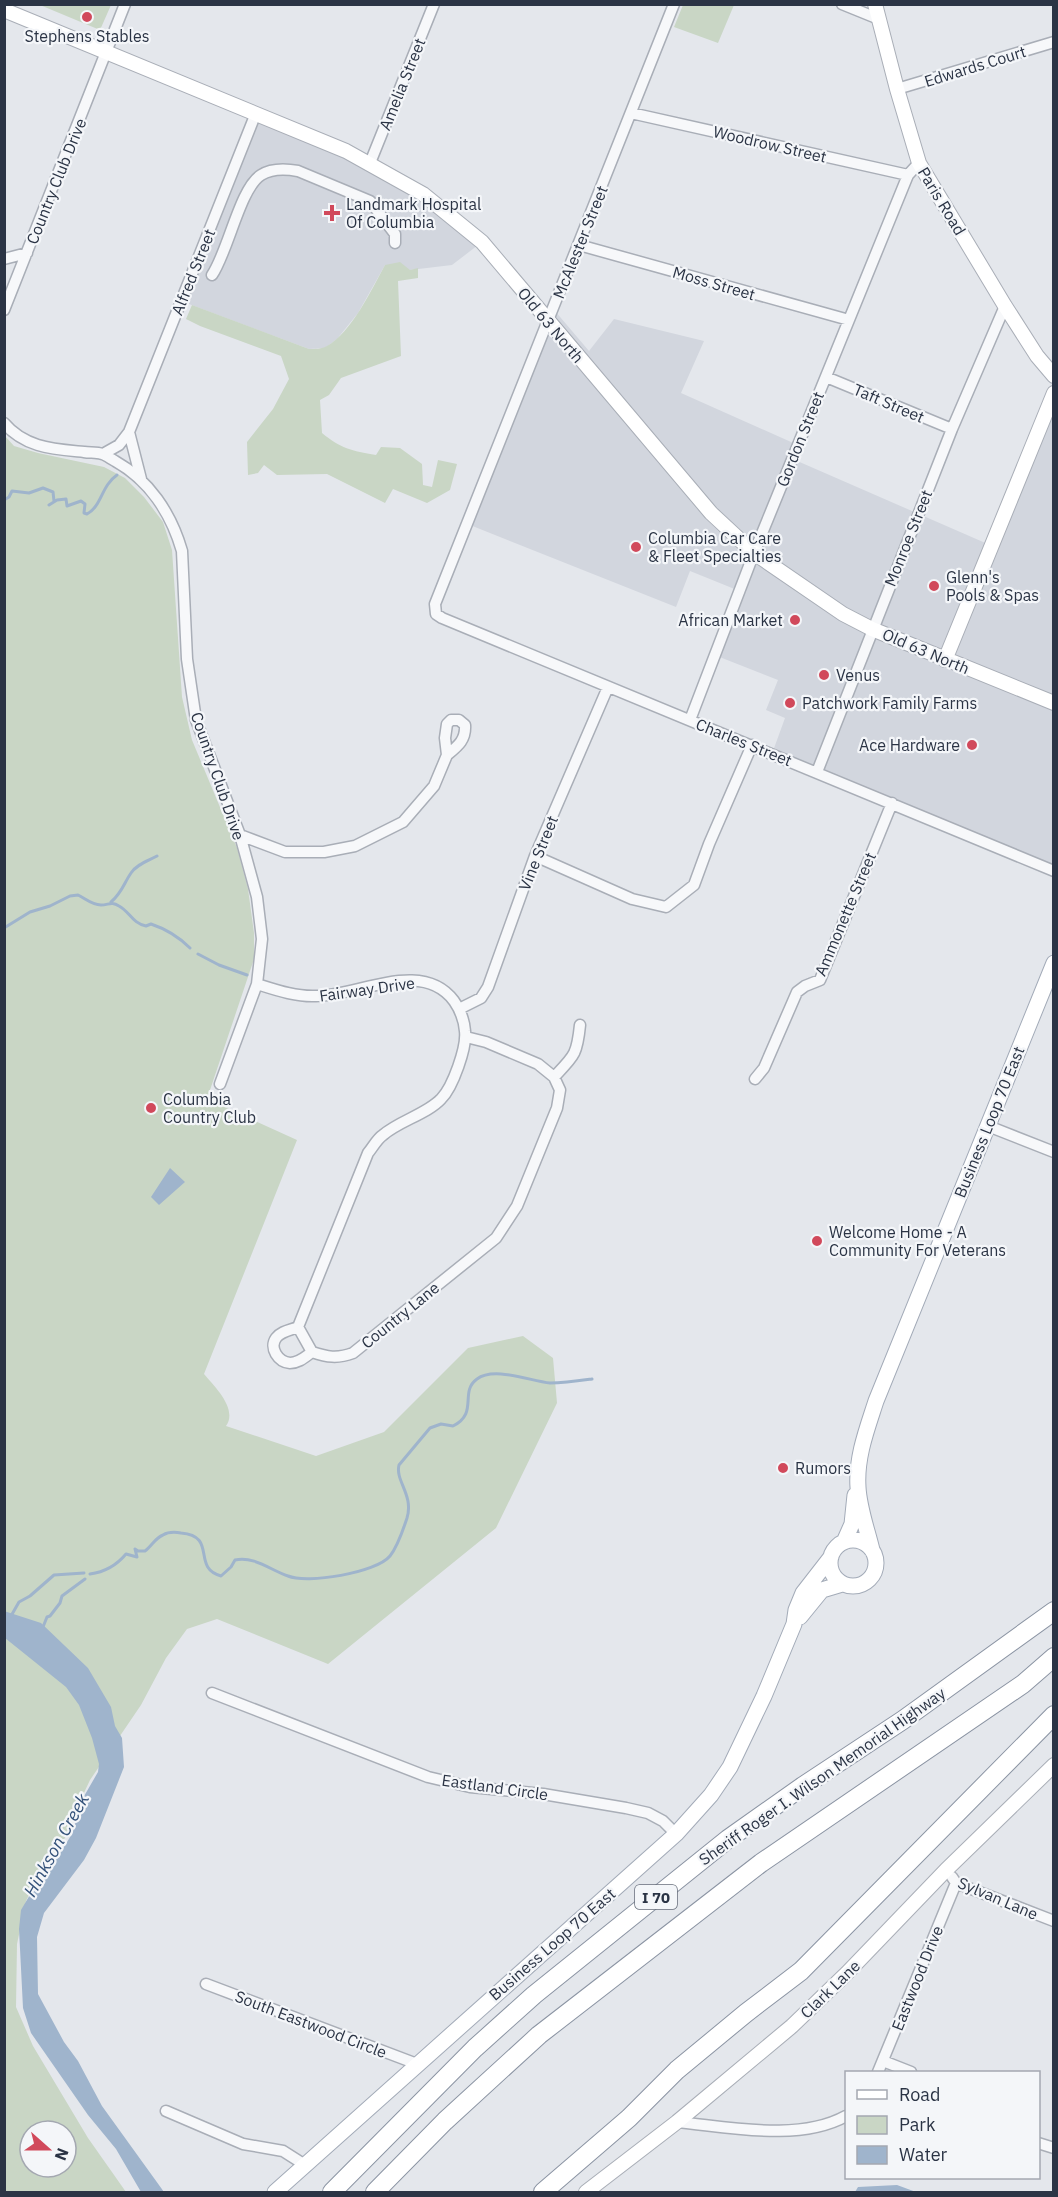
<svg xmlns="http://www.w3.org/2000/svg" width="1058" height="2197" viewBox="0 0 1058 2197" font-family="'IBM Plex Sans',sans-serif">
  <rect width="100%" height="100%" fill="#e4e7ec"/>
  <!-- built -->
  <path fill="#d2d6de" d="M 256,113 L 370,163 L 482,242 L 452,265 L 410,270 L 385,265 L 358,313 L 337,339 L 325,348 L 309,349 L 181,301 Z
    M 555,311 L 589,351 L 614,319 L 704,341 L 681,393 L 800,446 L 795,460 L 990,545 L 1050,387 L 1054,390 L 1053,868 L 773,751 L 785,718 L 766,710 L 778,680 L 717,656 L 742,592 L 690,571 L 676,607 L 470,525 Z"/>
  <!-- green -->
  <path fill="#c9d6c5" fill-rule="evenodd" d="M 40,5 L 111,5 L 100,30 Z
    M 683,5 L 734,5 L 718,43 L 674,27 Z
    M 400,262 L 410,270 L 418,268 L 418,278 L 398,281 L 401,356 L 341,378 L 329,395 L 320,400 L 322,433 C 340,448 352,451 376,455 L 381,447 L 400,448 L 422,464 L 423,485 L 432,487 L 438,460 L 457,464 L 450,490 L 427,503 L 393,489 L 385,503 L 327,474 L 277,475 L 264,465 L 258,473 L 248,475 L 247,442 L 273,409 L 289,379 L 281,356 L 200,326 L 186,319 L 192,305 L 309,349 C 315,349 322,349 327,346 C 351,333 372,289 385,265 Z
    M 5,436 L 14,446 L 38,453 L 104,467 L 125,478 L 144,497 L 163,522 L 172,550 L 182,697 L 192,740 L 237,848 L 248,889 L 254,933 L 254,959 L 207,1099 L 297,1140 L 204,1374 C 215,1387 238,1409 226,1426 L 316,1456 L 384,1432 L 468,1348 L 523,1336 L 553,1358 L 557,1403 L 496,1528 L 328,1664 L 217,1619 L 187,1629 L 166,1658 L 141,1705 L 90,1780 L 83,1795 L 71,1829 L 37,1879 L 26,1901 L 17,1944 L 16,2007 L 33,2046 L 88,2138 L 126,2192 L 5,2192 ZM 30,2131 L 66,2131 L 66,2167 L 30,2167 Z"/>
  <!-- water -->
  <path fill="#9fb4cc" d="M 170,1168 L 185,1182 L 159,1205 L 151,1197 Z
    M 4,1611 L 41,1623 L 88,1668 L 111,1707 L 115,1726 L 122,1738 L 124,1767 L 96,1838 L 84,1860 L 44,1913 L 37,1937 L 38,1994 L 64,2042 L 78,2061 L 102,2106 L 164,2192 L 141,2192 L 116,2149 L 88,2115 L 31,2033 L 23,2008 L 19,1929 L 21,1910 L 47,1866 L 62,1850 L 72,1834 L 83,1798 L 98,1772 L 99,1764 L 92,1738 L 79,1705 L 66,1687 L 5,1638 Z
    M 897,2185 L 916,2192 L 855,2192 L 858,2187 Z"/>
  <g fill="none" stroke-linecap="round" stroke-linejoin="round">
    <!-- stream -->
    <path stroke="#9fb4cc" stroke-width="3" d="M 4,500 L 9,497 L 12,491 L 29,493 L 43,488 L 53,492 L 54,501
      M 49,505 L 57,500 L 66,499 L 67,506 L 81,501 L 85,504 L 84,513 L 87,514 C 102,506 101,486 117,475
      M 111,902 C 122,893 124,883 131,873 C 137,864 148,861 157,856
      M 4,928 L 30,912 L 50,906 L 70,896 L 78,895 C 86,899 92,905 101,905 C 109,905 111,901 119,906 C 130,912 132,923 146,926 L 151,924 C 166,929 178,936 190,948
      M 198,954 L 219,965 L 247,975
      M 90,1574 C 105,1572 116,1566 126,1554 L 137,1557 L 135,1549 L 138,1551 L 145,1551 C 152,1546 155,1538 163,1535 C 168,1532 175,1532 181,1533 C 218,1536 191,1568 221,1576 L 231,1567 L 235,1560 C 255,1556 270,1570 288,1576 C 307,1584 376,1573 390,1556 C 398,1546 403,1530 407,1518 C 414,1495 395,1481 399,1465 L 430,1428 L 441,1424 L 453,1426 C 479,1413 459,1392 477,1379 C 494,1366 530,1381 550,1383 C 565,1383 578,1381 592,1379
      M 11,1616 L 19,1602 L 30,1596 L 54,1575 L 84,1573
      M 43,1627 L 47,1617 L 50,1616 L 60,1603 L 62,1596 L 85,1579"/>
    <defs>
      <path id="street" d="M 674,4 L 435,604 L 436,614 L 442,618 L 1054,871
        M 842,4 L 879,19
        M 897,89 L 1054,42
        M 631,113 L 908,175
        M 370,163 L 434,4
        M 579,245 L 849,320
        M 4,259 L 27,253
        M 212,275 C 228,252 240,188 261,175 C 272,168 287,169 298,171 L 370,201 L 395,234 L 395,243
        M 4,310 L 125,4
        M 826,377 L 952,429
        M 4,423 C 25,448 54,449 84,452 C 90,453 97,452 102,454 C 106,455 111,459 115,461 C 149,480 171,513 182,551 L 187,659 L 196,720 L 240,835 L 257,897 L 262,939 L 257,984 L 220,1084
        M 129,432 L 141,479
        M 103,454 L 119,445 L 129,432 L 256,113
        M 690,720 L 754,553 L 908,175 L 919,163
        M 817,772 L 952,429 L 1005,306
        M 240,835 L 285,852 L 324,852 L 355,846 L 403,822 L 434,786 L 447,755 L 445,738 L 447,724 L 451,720 L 459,720 L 465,725 C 466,740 458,746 447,755
        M 535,856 L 632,899 L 666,907 L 694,885 L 709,844 L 752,745
        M 257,984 C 276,990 296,997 316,996 C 359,996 422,958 454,1001 C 461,1011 464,1019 465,1031 C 467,1047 453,1087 441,1099 C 427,1114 399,1121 383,1135 C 377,1139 373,1147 368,1153 L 298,1327 L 312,1352 C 327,1357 337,1359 353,1353 L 496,1238 L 517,1206 L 557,1108 L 560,1090 L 554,1077 L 538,1064 L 486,1042 L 466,1037
        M 459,1009 L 481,998 L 488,987 L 535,856 L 608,687
        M 554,1077 C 574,1056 577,1055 580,1025
        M 755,1079 L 764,1068 L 797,992 L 805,986 L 820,980 L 892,803
        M 988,1126 L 1054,1152
        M 298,1327 C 291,1330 281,1331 276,1338 C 269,1348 278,1362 290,1363 C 299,1363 305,1357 312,1352
        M 212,1693 L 428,1777 L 470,1787 L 543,1794 L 626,1808 L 648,1813 L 663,1821 L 676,1834
        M 952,1877 L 956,1883 L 1054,1921
        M 206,1984 L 417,2064
        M 883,2061 L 911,2072
        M 878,2072 L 956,1883
        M 166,2111 L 243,2144 L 283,2151 L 305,2165
        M 677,2122 C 730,2127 799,2142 846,2116
        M 1038,2143 L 1054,2148"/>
      <path id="secondary" d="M 875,4 L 897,89 L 919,163 L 1005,306 L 1037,356 L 1054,376
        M 4,10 L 346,151 L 423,194 L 482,242 L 711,513 L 754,553 L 843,614 L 872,629 L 1054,703
        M 945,660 L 1054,393
        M 586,2192 L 677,2122 L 792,2026 L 847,1973 L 946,1870 L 1054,1765"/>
      <path id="primary" d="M830 1563a23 23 0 1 1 46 0a23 23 0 1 1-46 0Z
        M 844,1542 L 852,1524 L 855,1495
        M 872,1550 C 867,1529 859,1508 858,1487 C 856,1457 867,1429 876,1401 L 1054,963
        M 800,1617 L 822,1590 L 842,1584
        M 275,2192 L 676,1834 L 711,1795 L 730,1767 L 764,1696 L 794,1624 L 796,1610 L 803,1593 L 831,1557"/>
      <path id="highway" d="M 332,2192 L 475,2048 L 534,1995 L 728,1839 L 803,1786 L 903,1720 L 1054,1611
        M 375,2192 L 445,2121 L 539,2035 L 761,1863 L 1023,1684 L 1054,1657
        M 543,2192 L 629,2118 L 677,2070 L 746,2013 L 801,1971 L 1054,1715"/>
    </defs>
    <!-- street casing -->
    <use href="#street" stroke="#a9aeb7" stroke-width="13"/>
    <!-- secondary casing -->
    <use href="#secondary" stroke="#a9aeb7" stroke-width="16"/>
    <!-- primary casing -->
    <use href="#primary" stroke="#a3abb8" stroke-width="17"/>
    <!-- highway casing -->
    <use href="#highway" stroke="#8b94a3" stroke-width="20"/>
    <!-- street -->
    <use href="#street" stroke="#f7f8fa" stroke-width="10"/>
    <!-- secondary -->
    <use href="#secondary" stroke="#fff" stroke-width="14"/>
    <!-- primary -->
    <use href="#primary" stroke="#fff" stroke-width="15"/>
    <!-- highway -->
    <use href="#highway" stroke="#fff" stroke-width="18"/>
  </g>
  <!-- markers -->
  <g fill="#d1495b" stroke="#f4f6f9" stroke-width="2">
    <circle cx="87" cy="17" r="6"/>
    <path d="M329 204h6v6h6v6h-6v6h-6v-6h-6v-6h6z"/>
    <circle cx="636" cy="547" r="6"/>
    <circle cx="934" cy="586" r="6"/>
    <circle cx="795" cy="620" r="6"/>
    <circle cx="824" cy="675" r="6"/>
    <circle cx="790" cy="703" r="6"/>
    <circle cx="972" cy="745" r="6"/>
    <circle cx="151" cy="1108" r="6"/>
    <circle cx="817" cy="1241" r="6"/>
    <circle cx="783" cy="1468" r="6"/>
  </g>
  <g text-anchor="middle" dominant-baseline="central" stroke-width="4.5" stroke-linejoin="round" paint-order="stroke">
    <!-- shield labels -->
    <rect fill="#f4f6f9" stroke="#676e7b" stroke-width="1.5" x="635" y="1885" width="42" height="24" rx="4.5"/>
    <g font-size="15" font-weight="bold" fill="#2b3445">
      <text x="656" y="1897">I 70</text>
    </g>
    <!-- poi labels -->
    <g font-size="16" fill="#2b3445" stroke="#f4f6f9" text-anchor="start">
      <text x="87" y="36" text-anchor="middle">Stephens Stables</text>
      <text x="346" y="204">Landmark Hospital<tspan x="346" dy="18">Of Columbia</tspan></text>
      <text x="648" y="538">Columbia Car Care<tspan x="648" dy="18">&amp; Fleet Specialties</tspan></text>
      <text x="946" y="577">Glenn's<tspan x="946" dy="18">Pools &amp; Spas</tspan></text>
      <text x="783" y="620" text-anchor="end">African Market</text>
      <text x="836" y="675">Venus</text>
      <text x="802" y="703">Patchwork Family Farms</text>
      <text x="960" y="745" text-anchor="end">Ace Hardware</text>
      <text x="163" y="1099">Columbia<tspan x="163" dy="18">Country Club</tspan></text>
      <text x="829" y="1232">Welcome Home - A<tspan x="829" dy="18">Community For Veterans</tspan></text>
      <text x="795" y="1468">Rumors</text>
    </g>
    <!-- street labels -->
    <g font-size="16" fill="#2b3445" stroke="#f4f6f9">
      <text transform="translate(975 66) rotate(-17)">Edwards Court</text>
      <text transform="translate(402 84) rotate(-68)">Amelia Street</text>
      <text transform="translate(770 144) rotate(13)">Woodrow Street</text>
      <text transform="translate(56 181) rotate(-68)">Country Club Drive</text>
      <text transform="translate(942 201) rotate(59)">Paris Road</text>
      <text transform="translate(580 242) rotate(-68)">McAlester Street</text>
      <text transform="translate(193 272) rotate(-68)">Alfred Street</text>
      <text transform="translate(714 283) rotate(16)">Moss Street</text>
      <text transform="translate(551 325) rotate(50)">Old 63 North</text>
      <text transform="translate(889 403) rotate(23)">Taft Street</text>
      <text transform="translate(800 439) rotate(-68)">Gordon Street</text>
      <text transform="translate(908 538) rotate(-68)">Monroe Street</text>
      <text transform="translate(926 651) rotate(23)">Old 63 North</text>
      <text transform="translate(744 742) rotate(22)">Charles Street</text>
      <text transform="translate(218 776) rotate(71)">Country Club Drive</text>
      <text transform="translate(538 853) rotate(-68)">Vine Street</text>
      <text transform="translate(845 914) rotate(-67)">Ammonette Street</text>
      <text transform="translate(367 989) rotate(-8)">Fairway Drive</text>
      <text transform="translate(989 1122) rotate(-68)">Business Loop 70 East</text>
      <text transform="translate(400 1315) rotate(-39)">Country Lane</text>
      <text transform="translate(822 1776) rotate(-35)">Sheriff Roger I. Wilson Memorial Highway</text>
      <text transform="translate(495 1787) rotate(8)">Eastland Circle</text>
      <text transform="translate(998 1898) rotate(23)">Sylvan Lane</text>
      <text transform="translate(552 1944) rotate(-41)">Business Loop 70 East</text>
      <text transform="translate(917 1978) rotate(-68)">Eastwood Drive</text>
      <text transform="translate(830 1989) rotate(-44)">Clark Lane</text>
      <text transform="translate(311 2024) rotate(21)">South Eastwood Circle</text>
    </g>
    <!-- water labels -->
    <g font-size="18" font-style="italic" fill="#34527a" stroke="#f4f6f9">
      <text transform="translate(56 1845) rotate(-61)">Hinkson Creek</text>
    </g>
  </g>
  <!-- border -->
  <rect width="1058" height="2197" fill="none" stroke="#2b3445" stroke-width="12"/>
  <!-- legend -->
  <rect x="845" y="2071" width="195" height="108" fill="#f4f6f9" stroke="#a4a8b1" stroke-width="1.5"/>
  <rect x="857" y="2090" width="30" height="9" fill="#ffffff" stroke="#a4a8b1" stroke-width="1.5"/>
  <text x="899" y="2101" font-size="18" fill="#2b3445">Road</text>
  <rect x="857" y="2116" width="30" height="18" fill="#c9d6c5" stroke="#a4a8b1" stroke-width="1.5"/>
  <text x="899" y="2131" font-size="18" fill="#2b3445">Park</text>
  <rect x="857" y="2146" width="30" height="18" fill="#9fb4cc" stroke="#a4a8b1" stroke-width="1.5"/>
  <text x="899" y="2161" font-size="18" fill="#2b3445">Water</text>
  <!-- north arrow -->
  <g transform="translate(48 2149) rotate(111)"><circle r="28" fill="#f4f6f9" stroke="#a4a8b1" stroke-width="1.5"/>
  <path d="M0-4.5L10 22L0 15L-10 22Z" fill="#d1495b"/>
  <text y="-9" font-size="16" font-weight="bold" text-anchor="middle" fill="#2b3445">N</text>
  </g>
</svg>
